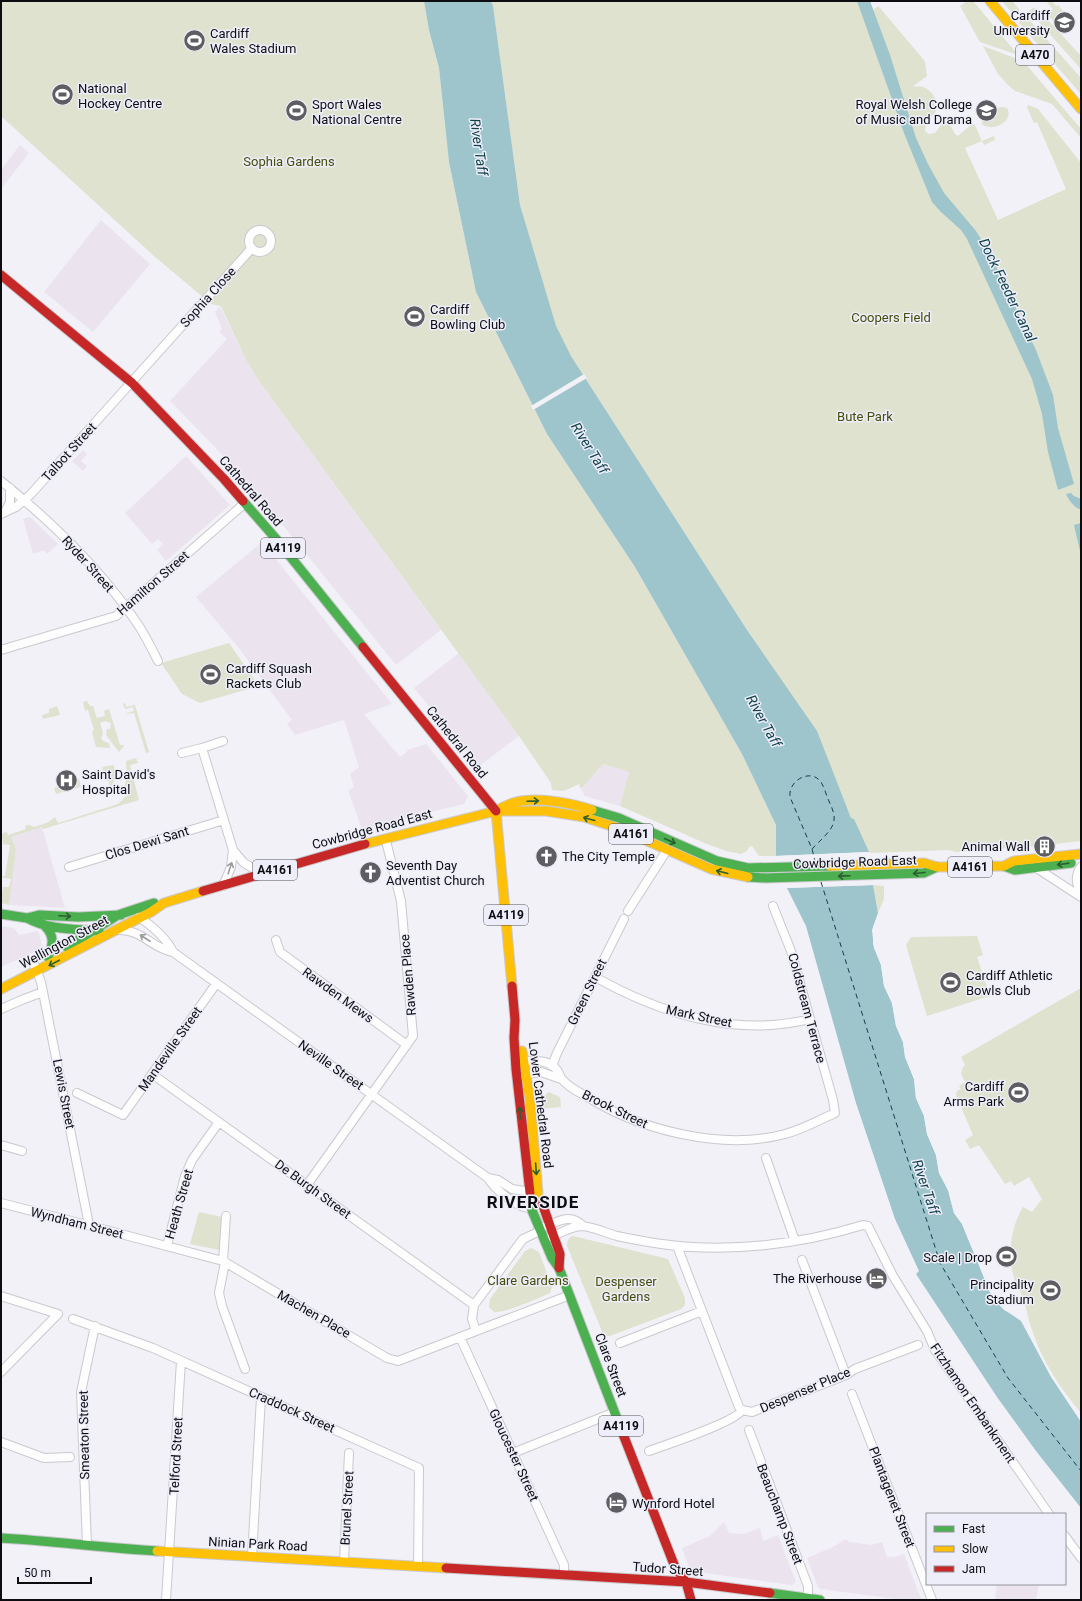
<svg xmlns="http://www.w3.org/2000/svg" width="1082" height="1601" viewBox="0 0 1082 1601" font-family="Roboto,sans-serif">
  <rect width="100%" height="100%" fill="#f1f1f7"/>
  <!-- commercial -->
  <path fill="#ebe4ef" d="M 20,145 L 29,153 L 1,189 L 1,170 Z
    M 101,220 L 150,264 L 93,332 L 44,292 Z
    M 220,306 L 245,358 L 259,381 L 441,630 L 396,665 L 260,497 L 213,445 L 170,401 L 227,339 L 219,332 L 222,329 L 215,312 Z
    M 83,450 L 87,454 L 81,461 L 87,466 L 83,471 L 72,461 Z
    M 186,456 L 230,505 L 166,561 L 157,550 L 163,544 L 158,539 L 152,544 L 125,513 Z
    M 30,517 L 58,544 L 47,554 L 44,550 L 33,554 L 23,519 Z
    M 262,542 L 392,704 L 364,714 L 400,757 L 408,751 L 407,750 L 426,744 L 468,796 L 464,804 L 381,824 L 362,830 L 348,790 L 354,787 L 350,774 L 359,767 L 344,720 L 295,735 L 287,724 L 292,720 L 238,647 L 196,597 Z
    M 459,653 L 519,736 L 478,767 L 414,688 Z
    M 603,764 L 629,772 L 620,806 L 585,796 L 581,789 Z
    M 42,827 L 65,908 L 9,905 L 16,849 L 11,837 Z
    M 1,926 L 14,928 L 19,935 L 38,931 L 43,948 L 1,967 Z
    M 724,1522 L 729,1533 L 744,1534 L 760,1528 L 763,1541 L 778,1535 L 796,1582 L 792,1585 L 690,1571 L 682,1548 L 710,1536 Z
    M 846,1539 L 849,1542 L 871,1545 L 882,1542 L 887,1557 L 895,1557 L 904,1554 L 921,1599 L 920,1600 L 903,1600 L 821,1589 L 818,1587 L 807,1558 L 833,1547 Z
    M 997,1584 L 1039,1584 L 1036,1600 L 995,1600 Z"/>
  <!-- green -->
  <path fill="#dee2cf" d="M 1,1 L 424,1 L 429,30 L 439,68 L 449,162 L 476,292 L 547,434 L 635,567 L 742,754 L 776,825 L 776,856 L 759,856 L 752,846 L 749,847 L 747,851 L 741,854 L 726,851 L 707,844 L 620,806 L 629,772 L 603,764 L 581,789 L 579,784 L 564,791 L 552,790 L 551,783 L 519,736 L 259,381 L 245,358 L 221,306 L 211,304 L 154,256 L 1,116 Z
    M 491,1 L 870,1 L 873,10 L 878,6 L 880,8 L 923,59 L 925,62 L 927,76 L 913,86 C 917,87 920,86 923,87 C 933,91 942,104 934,114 C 932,116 928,119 926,120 L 925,131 L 929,134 L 935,133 L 944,121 L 948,121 L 955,134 L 958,136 L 972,124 L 975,125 L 982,141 L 994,136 L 995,140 L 984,145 L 982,141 L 965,148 L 998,220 L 1066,189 L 1037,122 L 1034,123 L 1027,107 L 1028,105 L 1038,109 L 1081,163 L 1081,841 L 1038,846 L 956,852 L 949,850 L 869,853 L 851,818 L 827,759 L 747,630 L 571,356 L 554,325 L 520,205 L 493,6 Z
    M 967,1 L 973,1 L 1018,55 L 980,42 L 960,6 Z
    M 1002,1 L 1012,1 L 1020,10 L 1012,13 Z
    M 1046,1 L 1052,1 L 1056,6 L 1058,5 L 1072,21 L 1062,30 L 1047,14 L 1053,9 Z
    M 1033,8 L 1038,9 L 1081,56 L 1081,69 L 1029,11 Z
    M 1024,14 L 1081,78 L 1081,94 L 1019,23 L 1019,19 Z
    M 983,46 L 1023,61 L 1081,129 L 1081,138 L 1052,104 L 1015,91 L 1009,86 L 998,74 Z
    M 1002,107 L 1007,108 C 1015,121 992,133 982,124 C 981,114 993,109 1002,107 Z
    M 229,643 L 259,686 L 200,703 L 182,694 L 161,663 Z
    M 87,701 L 90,706 L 93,706 L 97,718 L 105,716 L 104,711 L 109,709 L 120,745 L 124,745 L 124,746 L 119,752 L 106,735 L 107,729 L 110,729 L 111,723 L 105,721 L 100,723 L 103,733 L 101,738 L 103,741 L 109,743 L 110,748 L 96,747 L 92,731 L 94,730 L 88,710 L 85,711 L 83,702 Z
    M 125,703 L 126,707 L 135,705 L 149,752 L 146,753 L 134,713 L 127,714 L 127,713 L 134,711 L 133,707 L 125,709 L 123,704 Z
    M 57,706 L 60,715 L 43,719 L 42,715 L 49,713 L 49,709 Z
    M 136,758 L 138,763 L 130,765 L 139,800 L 43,829 L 42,827 L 11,837 L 16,849 L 10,899 L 9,905 L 1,903 L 1,893 L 2,893 L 3,887 L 9,887 L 11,879 L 1,877 L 1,876 L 5,876 L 10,845 L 3,844 L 2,835 L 3,833 L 7,832 L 8,835 L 26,829 L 25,826 L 29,825 L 34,827 L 49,822 L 55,817 L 58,823 L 118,804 L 129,793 L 123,789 L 127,779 L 126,761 Z
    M 114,765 C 115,775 117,784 106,789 L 106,787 L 110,786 L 108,780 L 106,781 L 102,767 Z
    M 79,779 L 81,787 L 56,794 L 54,788 Z
    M 873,885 L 884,886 L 884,899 L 878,913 Z
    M 977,936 L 983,955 L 977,957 L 990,996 L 927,1016 L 906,945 L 911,937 Z
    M 1081,988 L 1081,1413 C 1060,1388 1042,1361 1032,1330 C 1028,1320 1027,1310 1024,1300 C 1022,1294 1017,1288 1015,1281 C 1007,1257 1010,1229 1023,1207 L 1032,1212 L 1042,1199 L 1029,1177 L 1014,1186 L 1011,1181 L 1005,1184 L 979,1145 L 970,1149 L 965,1140 L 973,1135 L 956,1095 L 957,1091 L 961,1089 L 959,1086 L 965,1082 L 961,1074 L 963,1067 L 965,1065 L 961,1057 Z
    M 549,1092 L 560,1097 L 561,1107 L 541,1109 C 541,1104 544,1094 549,1092 Z
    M 199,1212 L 222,1217 L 219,1250 L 190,1244 Z
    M 573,1236 L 668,1259 L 685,1298 L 685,1305 L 681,1309 L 610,1336 L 604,1336 L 567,1246 C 567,1241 568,1238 573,1236 Z
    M 531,1248 L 539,1252 L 552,1287 L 550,1293 C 539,1298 503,1314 494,1312 L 489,1307 L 490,1299 L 525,1251 Z"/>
  <!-- water -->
  <path fill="#9ec4cc" d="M 424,1 L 491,1 L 493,6 L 520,205 L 556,326 L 571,356 L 747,630 L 817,731 L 851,818 L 854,819 L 869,852 L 776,856 L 776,825 L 742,754 L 635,567 L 547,434 L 476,292 L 449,162 L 439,68 L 429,30 Z
    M 857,1 L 870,1 L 890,55 L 916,138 L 928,164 L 944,193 L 976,231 L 989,252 L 1036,350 L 1053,395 L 1058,428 L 1074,484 L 1058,490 L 1048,452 L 1042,414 L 1032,379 L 967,239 L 961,230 L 941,212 L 932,202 L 904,133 Z
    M 1071,493 L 1074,496 L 1081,499 L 1081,510 C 1074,507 1069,501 1066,494 Z
    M 1081,523 L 1081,550 L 1080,551 L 1074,525 Z
    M 873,885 L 878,913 L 872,930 L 874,948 L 881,965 L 884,986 L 892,1003 L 896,1026 L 903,1042 L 905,1057 L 914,1079 L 916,1098 L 924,1116 L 927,1134 L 936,1155 L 939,1173 L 948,1190 L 954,1213 L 962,1224 L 990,1292 L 1001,1307 L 1021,1321 L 1051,1377 L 1081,1422 L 1081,1508 L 1036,1451 L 997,1397 L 916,1274 L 919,1271 L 895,1219 L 856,1103 L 806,926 L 787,888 Z"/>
  <!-- pier -->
  <path fill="#f1f1f7" d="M 584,374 L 587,378 L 533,410 L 531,406 Z
    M 869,852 L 871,853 L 868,855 L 860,855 L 776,858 L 774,856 Z
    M 873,883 L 875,885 L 785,888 L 787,886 Z
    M 880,910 L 880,913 L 874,930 L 875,948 L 883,964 L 886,986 L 894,1003 L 898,1025 L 905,1041 L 907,1056 L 916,1079 L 918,1097 L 926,1115 L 929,1133 L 938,1155 L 941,1173 L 950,1189 L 956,1212 L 963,1224 L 992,1291 L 1003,1306 L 1022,1318 L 1021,1319 L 1004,1310 L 990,1292 L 962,1224 L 954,1213 L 948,1190 L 939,1173 L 936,1155 L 927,1134 L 924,1116 L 916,1098 L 914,1079 L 905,1057 L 903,1042 L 896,1026 L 892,1003 L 884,986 L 881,965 L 873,944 L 873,927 Z"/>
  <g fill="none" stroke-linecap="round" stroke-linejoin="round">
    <!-- ferry -->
    <path stroke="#10424a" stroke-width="1" stroke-dasharray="5 4" stroke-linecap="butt" d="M 812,849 C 819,841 833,831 834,820 C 835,813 831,806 828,799 C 826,794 824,787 821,782 C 811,768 788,780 790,797 L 812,849 L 815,861
      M 821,882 L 940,1263 L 1008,1378 L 1081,1471"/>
    <defs>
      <path id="street" d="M249 241a11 11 0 1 1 22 0a11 11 0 1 1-22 0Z
        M 1,481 C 52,522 103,572 139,626 C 146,637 152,649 158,661
        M 5,512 L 10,502 L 10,488
        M 1,514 L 16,507 L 30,495 L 252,248
        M 1,650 L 116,616 L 245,503
        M 202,748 L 223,741
        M 182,753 L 202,748 L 233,850 L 244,863 L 263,874
        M 69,867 L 224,820
        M 1035,867 L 1081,897
        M 1081,867 C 1074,876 1077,885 1081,895
        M 223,886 L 231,867 L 233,850
        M 628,911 L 667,850
        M 139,917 C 152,926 166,937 173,952 L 488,1178 C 495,1189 517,1209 531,1208
        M 119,930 C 141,929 153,949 173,952
        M 276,940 L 280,952 L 407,1045
        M 34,964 L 41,982 L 88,1220 L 87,1225
        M 595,977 C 659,1013 736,1038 810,1019
        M 1,1009 L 24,999 L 43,992
        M 520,1062 C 532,1060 549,1059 557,1070 C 559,1073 560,1076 561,1078 C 567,1086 578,1092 586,1096 C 639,1130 722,1151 785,1134 C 801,1130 817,1121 833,1114 L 835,1113 L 833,1100 L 791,951 L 773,906
        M 552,1066 L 557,1053 L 624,919
        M 152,1074 L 474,1305
        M 522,1075 L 541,1072 L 561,1079
        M 77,1093 L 123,1115 L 216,984
        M 1,1145 L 22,1151
        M 766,1158 L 795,1241
        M 488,1178 L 498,1180 L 512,1189 L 525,1191 L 530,1193
        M 307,1185 L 413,1036 L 401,901 L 387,845
        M 1,1203 L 87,1225 L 223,1261 L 387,1358 L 398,1361 L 476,1331 L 472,1319 L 474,1305 L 523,1239 L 540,1231
        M 546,1226 C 561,1220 571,1214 583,1226
        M 551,1237 C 561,1233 571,1226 582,1226 C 594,1227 606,1233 617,1236 C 641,1241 667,1246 692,1247 C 750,1250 808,1242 863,1225 L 868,1226 L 893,1276 L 927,1331 L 935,1350 L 1049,1514
        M 167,1246 L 185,1176 L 192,1160 L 219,1122
        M 677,1246 L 739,1407 L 742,1410
        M 802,1260 L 846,1375
        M 223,1261 L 226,1216
        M 225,1262 L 219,1293 L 222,1306 L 245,1369
        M 1,1296 L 58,1314 L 1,1372
        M 73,1319 L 153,1348 L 419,1468 L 418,1566
        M 476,1331 L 570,1295
        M 460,1337 L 564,1565 L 564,1575
        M 620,1343 L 702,1311
        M 852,1394 L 932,1600
        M 742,1410 L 752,1412 L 846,1375 L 855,1369 L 918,1345
        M 749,1430 L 808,1586 L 808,1598
        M 1,1442 L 44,1458 L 70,1457
        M 649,1451 C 665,1445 736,1422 742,1410
        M 513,1453 L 615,1412
        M 1065,1536 L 1081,1558
        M 87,1545 L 81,1392 L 95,1326
        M 252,1557 L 261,1397
        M 344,1562 L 349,1453
        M 166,1600 L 181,1361"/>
      <path id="fast" d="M 243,501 L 277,540 L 363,647
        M 592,810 L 619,818 L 717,861 L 748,868 L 830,866
        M 1004,866 L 1015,870 L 1071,863
        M 748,877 L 766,878 L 924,873 L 937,867
        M 1,914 L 27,918 L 39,915 L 78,917 L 121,915
        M 27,918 C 49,930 74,929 99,931
        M 45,926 C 55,936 53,945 48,957
        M 67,947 L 118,915 L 154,903
        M 531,1208 L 552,1258 L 559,1268 L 621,1429
        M 1,1538 C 53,1541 105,1548 157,1551
        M 770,1593 L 820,1600"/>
      <path id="slow" d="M 990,1 L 1081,109
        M 496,811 L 512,986
        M 497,811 L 546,811 L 584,817 L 618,828 L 711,869 L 748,877
        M 365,844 L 496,811 C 501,808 507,805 513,803 C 535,796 571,803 592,810
        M 830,866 L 924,863 L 937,867 L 1004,866 L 1014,861 L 1081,854
        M 1,989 L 151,912 L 164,903 L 203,891
        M 522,1051 L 530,1100 L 538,1193
        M 157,1551 L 446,1568"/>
      <path id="jam" d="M 1,275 L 132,383 L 224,479 L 243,501
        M 363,647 L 496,811
        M 203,891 L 365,844
        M 512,986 L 515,1020 L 514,1038 L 516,1069 L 530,1193
        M 542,1203 L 560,1254 L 559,1268
        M 621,1429 L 675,1567 L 686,1582 L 691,1600
        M 446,1568 L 686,1582 L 770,1593"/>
    </defs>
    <!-- street casing -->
    <use href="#street" stroke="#c9c9ce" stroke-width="10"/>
    <!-- fast casing -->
    <use href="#fast" stroke="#c9c9ce" stroke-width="11"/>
    <!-- slow casing -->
    <use href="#slow" stroke="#c9c9ce" stroke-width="11"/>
    <!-- jam casing -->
    <use href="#jam" stroke="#c9c9ce" stroke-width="11"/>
    <!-- street -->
    <use href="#street" stroke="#fdfdfe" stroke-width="8"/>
    <!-- fast -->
    <use href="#fast" stroke="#4caf50" stroke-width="9"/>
    <!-- slow -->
    <use href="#slow" stroke="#ffc107" stroke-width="9"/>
    <!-- jam -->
    <use href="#jam" stroke="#c62828" stroke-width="9"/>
  </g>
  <!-- one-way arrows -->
  <defs><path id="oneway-shaft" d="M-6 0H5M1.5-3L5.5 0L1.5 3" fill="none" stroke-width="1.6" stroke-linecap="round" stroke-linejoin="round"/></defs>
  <g stroke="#2c5e30">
    <use href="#oneway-shaft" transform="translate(533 801) rotate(-2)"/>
    <use href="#oneway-shaft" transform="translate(589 819) rotate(-165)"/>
    <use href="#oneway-shaft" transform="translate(670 841) rotate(24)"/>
    <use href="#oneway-shaft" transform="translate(1063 864) rotate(172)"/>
    <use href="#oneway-shaft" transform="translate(722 872) rotate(-166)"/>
    <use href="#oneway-shaft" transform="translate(919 873) rotate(175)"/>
    <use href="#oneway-shaft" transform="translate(844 876) rotate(178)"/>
    <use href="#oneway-shaft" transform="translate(65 916) rotate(3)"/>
    <use href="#oneway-shaft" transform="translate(54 963) rotate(152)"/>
    <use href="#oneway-shaft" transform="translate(520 1113) rotate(-96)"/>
    <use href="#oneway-shaft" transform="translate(536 1169) rotate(86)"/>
  </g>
  <g stroke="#9d9d9f">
    <use href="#oneway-shaft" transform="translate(230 868) rotate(-72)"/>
    <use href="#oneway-shaft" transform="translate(145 938) rotate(-147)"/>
  </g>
  <!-- icons -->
  <defs>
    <symbol id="university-disc" viewBox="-11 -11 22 22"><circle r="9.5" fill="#5d5d62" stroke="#eeeefa"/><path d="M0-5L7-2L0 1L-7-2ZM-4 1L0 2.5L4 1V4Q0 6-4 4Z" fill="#fff"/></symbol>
    <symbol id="stadium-disc" viewBox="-11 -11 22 22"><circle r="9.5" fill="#5d5d62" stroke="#eeeefa"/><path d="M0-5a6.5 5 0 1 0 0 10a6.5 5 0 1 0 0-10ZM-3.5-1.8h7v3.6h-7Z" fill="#fff"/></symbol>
    <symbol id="hospital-disc" viewBox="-11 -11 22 22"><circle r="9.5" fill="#5d5d62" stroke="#eeeefa"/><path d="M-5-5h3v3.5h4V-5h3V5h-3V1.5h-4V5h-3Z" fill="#fff"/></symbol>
    <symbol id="building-disc" viewBox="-11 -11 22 22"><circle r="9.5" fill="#5d5d62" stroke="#eeeefa"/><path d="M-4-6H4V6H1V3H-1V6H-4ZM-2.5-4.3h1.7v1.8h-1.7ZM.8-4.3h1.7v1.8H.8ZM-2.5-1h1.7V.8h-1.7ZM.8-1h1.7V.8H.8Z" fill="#fff"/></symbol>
    <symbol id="church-disc" viewBox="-11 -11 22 22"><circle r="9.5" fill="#5d5d62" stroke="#eeeefa"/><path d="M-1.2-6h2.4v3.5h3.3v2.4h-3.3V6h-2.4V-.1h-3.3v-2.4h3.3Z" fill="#fff"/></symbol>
    <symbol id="hotel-disc" viewBox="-11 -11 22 22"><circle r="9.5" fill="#5d5d62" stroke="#eeeefa"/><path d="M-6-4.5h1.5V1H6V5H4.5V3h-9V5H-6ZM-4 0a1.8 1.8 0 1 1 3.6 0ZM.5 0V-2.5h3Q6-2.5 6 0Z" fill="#fff"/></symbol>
  </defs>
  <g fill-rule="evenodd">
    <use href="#university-disc" x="1052" y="10" width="25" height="25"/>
    <use href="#stadium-disc" x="182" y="28" width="25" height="25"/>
    <use href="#stadium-disc" x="50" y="82" width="25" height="25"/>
    <use href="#stadium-disc" x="284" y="98" width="25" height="25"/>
    <use href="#university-disc" x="974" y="98" width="25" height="25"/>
    <use href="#stadium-disc" x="402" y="304" width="25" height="25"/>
    <use href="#stadium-disc" x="198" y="662" width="25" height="25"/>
    <use href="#hospital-disc" x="54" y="768" width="25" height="25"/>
    <use href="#building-disc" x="1032" y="834" width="25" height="25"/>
    <use href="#church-disc" x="534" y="844" width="25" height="25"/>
    <use href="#church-disc" x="358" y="860" width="25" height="25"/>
    <use href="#stadium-disc" x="938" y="970" width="25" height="25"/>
    <use href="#stadium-disc" x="1006" y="1080" width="25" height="25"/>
    <use href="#stadium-disc" x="994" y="1244" width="25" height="25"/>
    <use href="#hotel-disc" x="864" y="1266" width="25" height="25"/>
    <use href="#stadium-disc" x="1038" y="1278" width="25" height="25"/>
    <use href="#hotel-disc" x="604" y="1490" width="25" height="25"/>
  </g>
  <g text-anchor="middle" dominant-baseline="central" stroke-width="3" stroke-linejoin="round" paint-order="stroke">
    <!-- shield labels -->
    <g fill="#eeeefa" stroke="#505057" stroke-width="1">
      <rect x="1016" y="45" width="38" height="20" rx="3"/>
      <rect x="261" y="538" width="44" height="20" rx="3"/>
      <rect x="609" y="824" width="44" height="20" rx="3"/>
      <rect x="948" y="857" width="44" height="20" rx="3"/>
      <rect x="253" y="860" width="44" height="20" rx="3"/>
      <rect x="484" y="905" width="44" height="20" rx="3"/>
      <rect x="599" y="1416" width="44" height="20" rx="3"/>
    </g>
    <g font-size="12" font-weight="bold" fill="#0d0d11">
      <text x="1035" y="55">A470</text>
      <text x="283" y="548">A4119</text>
      <text x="631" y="834">A4161</text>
      <text x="970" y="867">A4161</text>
      <text x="275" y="870">A4161</text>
      <text x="506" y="915">A4119</text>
      <text x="621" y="1426">A4119</text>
    </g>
    <!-- poi labels -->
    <g font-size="13" fill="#0d0d11" stroke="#eeeefa" text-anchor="start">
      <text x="1050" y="15" text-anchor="end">Cardiff<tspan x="1050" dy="15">University</tspan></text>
      <text x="210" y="33">Cardiff<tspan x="210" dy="15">Wales Stadium</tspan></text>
      <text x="78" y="88">National<tspan x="78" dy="15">Hockey Centre</tspan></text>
      <text x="312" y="104">Sport Wales<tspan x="312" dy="15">National Centre</tspan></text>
      <text x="972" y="104" text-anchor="end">Royal Welsh College<tspan x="972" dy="15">of Music and Drama</tspan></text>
      <text x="430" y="309">Cardiff<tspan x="430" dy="15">Bowling Club</tspan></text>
      <text x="226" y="668">Cardiff Squash<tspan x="226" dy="15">Rackets Club</tspan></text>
      <text x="82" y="774">Saint David's<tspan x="82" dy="15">Hospital</tspan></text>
      <text x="1030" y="846" text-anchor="end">Animal Wall</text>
      <text x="562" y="856">The City Temple</text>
      <text x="386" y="865">Seventh Day<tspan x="386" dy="15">Adventist Church</tspan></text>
      <text x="966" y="975">Cardiff Athletic<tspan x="966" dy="15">Bowls Club</tspan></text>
      <text x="1004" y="1086" text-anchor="end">Cardiff<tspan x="1004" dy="15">Arms Park</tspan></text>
      <text x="992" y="1257" text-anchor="end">Scale | Drop</text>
      <text x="862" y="1278" text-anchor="end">The Riverhouse</text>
      <text x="1034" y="1284" text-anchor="end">Principality<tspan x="1034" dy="15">Stadium</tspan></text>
      <text x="632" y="1503">Wynford Hotel</text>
    </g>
    <!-- park labels -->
    <g font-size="13" fill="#454d08" stroke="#eeeefa">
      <text x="289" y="161">Sophia Gardens</text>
      <text x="891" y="317">Coopers Field</text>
      <text x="865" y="416">Bute Park</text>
      <text x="528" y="1280">Clare Gardens</text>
      <text x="626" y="1281">Despenser<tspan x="626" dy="15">Gardens</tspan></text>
    </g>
    <!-- street labels -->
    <g font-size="13" fill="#0d0d11" stroke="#eeeefa">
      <text transform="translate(208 297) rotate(-48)">Sophia Close</text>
      <text transform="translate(69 452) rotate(-48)">Talbot Street</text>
      <text transform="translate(251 491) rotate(49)">Cathedral Road</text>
      <text transform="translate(88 564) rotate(48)">Ryder Street</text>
      <text transform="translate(153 583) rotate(-41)">Hamilton Street</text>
      <text transform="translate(457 742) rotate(51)">Cathedral Road</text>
      <text transform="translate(372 829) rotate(-15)">Cowbridge Road East</text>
      <text transform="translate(147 843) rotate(-17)">Clos Dewi Sant</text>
      <text transform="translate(855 862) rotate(-2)">Cowbridge Road East</text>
      <text transform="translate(64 942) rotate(-28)">Wellington Street</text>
      <text transform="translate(408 975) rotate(-95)">Rawden Place</text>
      <text transform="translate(587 992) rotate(-64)">Green Street</text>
      <text transform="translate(338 995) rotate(36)">Rawden Mews</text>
      <text transform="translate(807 1008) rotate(75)">Coldstream Terrace</text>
      <text transform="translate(699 1016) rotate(12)">Mark Street</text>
      <text transform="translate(170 1049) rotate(-55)">Mandeville Street</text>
      <text transform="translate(331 1065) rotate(35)">Neville Street</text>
      <text transform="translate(64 1094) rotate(79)">Lewis Street</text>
      <text transform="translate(541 1105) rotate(83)">Lower Cathedral Road</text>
      <text transform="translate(615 1109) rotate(26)">Brook Street</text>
      <text transform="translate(313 1189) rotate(36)">De Burgh Street</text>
      <text transform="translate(179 1204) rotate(-74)">Heath Street</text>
      <text transform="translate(77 1223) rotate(14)">Wyndham Street</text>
      <text transform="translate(314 1314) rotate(30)">Machen Place</text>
      <text transform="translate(611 1365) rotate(69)">Clare Street</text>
      <text transform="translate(805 1390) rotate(-23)">Despenser Place</text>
      <text transform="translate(973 1403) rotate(56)">Fitzhamon Embankment</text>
      <text transform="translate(292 1410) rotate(24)">Craddock Street</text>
      <text transform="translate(84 1435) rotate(-91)">Smeaton Street</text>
      <text transform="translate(514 1455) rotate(65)">Gloucester Street</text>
      <text transform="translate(176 1456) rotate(-87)">Telford Street</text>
      <text transform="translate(892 1497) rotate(69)">Plantagenet Street</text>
      <text transform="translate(347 1508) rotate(-87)">Brunel Street</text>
      <text transform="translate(780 1514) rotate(69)">Beauchamp Street</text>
      <text transform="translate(258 1544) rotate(3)">Ninian Park Road</text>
      <text transform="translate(668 1569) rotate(4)">Tudor Street</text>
    </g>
    <!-- water labels -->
    <g font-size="14" font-style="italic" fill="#10424a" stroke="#eeeefa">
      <text transform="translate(479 147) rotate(82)">River Taff</text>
      <text transform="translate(1008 290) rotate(64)">Dock Feeder Canal</text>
      <text transform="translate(590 448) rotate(58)">River Taff</text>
      <text transform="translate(764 721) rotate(61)">River Taff</text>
      <text transform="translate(926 1187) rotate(71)">River Taff</text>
    </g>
    <!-- district labels -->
    <g font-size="17" font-weight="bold" letter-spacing="1" fill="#0d0d11" stroke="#eeeefa">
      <text x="533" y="1202">RIVERSIDE</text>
    </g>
  </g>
  <!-- border -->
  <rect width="1082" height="1601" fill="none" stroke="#0d0d11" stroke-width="4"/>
  <!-- legend -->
  <rect x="926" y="1513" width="140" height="72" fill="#eeeefa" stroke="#94949d"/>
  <rect x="934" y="1526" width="20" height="6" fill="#4caf50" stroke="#94949d"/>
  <text x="962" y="1533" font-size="12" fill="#0d0d11">Fast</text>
  <rect x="934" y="1546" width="20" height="6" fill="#ffc107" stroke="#94949d"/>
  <text x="962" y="1553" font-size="12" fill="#0d0d11">Slow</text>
  <rect x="934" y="1566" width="20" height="6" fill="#c62828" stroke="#94949d"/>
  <text x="962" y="1573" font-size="12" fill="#0d0d11">Jam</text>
  <!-- scale -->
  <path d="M18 1577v6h73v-6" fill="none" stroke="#0d0d11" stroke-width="2"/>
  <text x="24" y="1577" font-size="12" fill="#0d0d11" stroke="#eeeefa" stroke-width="3" paint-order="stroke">50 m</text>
</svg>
